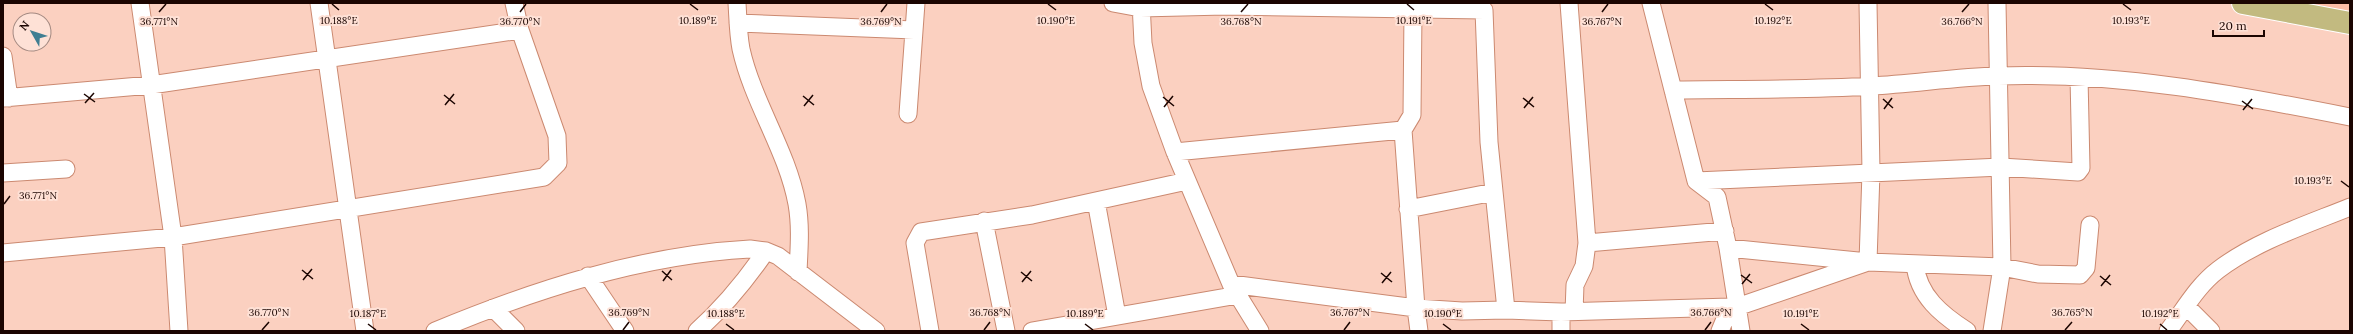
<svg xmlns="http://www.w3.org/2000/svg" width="2353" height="334" viewBox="0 0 2353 334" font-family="Lora,serif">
  <rect width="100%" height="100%" fill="#fbd0c0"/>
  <!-- built -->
  <path fill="#fcbda6" d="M 2302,3 L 2350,3 L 2350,11 Z"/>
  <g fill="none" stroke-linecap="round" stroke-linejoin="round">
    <defs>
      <path id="minor" d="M 140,3 L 173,237 L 179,331
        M 319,3 L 365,331
        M 737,3 C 738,18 738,33 741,49 C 753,103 787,150 797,204 C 801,227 799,249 798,272
        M 1113,3 L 1140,8 L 1225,6 L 1484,10 L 1489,142 L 1506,310
        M 1141,3 L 1143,43 L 1151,86 L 1175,152 L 1231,284 L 1260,331
        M 1569,3 L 1587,243 L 1584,266 L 1575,285 L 1574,312
        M 1651,3 L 1696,181 L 1717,197 L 1728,248 L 1741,331
        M 738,23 L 914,30
        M 3,56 L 9,98
        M 1673,90 C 1739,89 1806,90 1871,86 C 1913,84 1955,77 1998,76 C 2117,72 2234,94 2350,117
        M 3,98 L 151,85 L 520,30 L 514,3
        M 908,114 L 916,3
        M 1403,130 L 1416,308 L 1419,331
        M 1175,152 L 1403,130 L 1412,115 L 1413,11
        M 3,173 L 66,169
        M 1696,181 L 2001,167 L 2078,172 L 2081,168 L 2079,77
        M 1096,201 L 1117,316
        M 1408,209 L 1494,192
        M 984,221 L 1006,331
        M 1587,243 L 1725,231
        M 1728,248 L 1868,262 L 2002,267 L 2038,274 L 2080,275 L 2086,268 L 2090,225
        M 3,253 L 173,237 L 544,177 L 558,163 L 557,136 L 520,30
        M 1915,264 C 1918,296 1942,315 1967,331
        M 588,276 L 625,331
        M 1231,284 L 1416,308 L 1462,311 L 1506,310 L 1561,312 L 1730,307 L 1737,307 L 1868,262 L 1871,172 L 1868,3
        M 2187,307 L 2211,331
        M 493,308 L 516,331
        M 435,331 C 534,290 641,255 750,249 L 766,251 L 778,256 L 876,331
        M 697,331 C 724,307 746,280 766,251
        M 930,331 L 915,243 L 921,232 L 1032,215 L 1187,181
        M 1032,331 L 1238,295
        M 1561,331 L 1561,312
        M 1720,331 L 1730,307
        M 1992,331 L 2002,267 L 1997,3
        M 2168,331 C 2184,310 2197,286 2218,270 C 2256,241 2306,225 2350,207"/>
      <path id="major" d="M 2243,3 L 2350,23"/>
    </defs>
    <!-- minor casing -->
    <use href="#minor" stroke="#cb8970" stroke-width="19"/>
    <!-- major casing -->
    <use href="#major" stroke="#fff" stroke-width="24"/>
    <!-- minor -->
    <use href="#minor" stroke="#fff" stroke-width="17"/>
    <!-- major -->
    <use href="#major" stroke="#c2ba80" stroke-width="22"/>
  </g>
  <!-- ticks -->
  <path fill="none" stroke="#1b0501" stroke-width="1.5" d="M 332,4 L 339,10M 690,4 L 698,10M 1048,4 L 1056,10M 1407,4 L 1414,10M 1765,4 L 1773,10M 2123,4 L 2131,10M 159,12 L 166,4M 520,12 L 526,4M 881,12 L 887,4M 1241,12 L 1248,4M 1602,12 L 1608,4M 1962,12 L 1969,4M 84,94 L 95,102M 444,95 L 455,104M 803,96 L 814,105M 1163,97 L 1174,106M 1523,98 L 1534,107M 1883,99 L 1893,108M 2242,101 L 2253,109M 85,103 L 94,93M 445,105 L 454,94M 804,106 L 813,95M 1164,107 L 1173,96M 1524,108 L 1533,97M 1884,109 L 1892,98M 2243,110 L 2252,99M 2341,181 L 2349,187M 4,204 L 10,196M 302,270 L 313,279M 662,271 L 672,280M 1021,272 L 1032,281M 1381,273 L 1392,282M 1741,275 L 1752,283M 2100,276 L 2111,285M 303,280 L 312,269M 663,281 L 671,270M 1022,282 L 1031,271M 1382,283 L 1391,272M 1742,284 L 1750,274M 2101,286 L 2110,275M 368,324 L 376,330M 726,324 L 734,330M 1085,324 L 1093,330M 1443,324 L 1451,330M 1801,324 L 1809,330M 2160,324 L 2167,330M 262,330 L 269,322M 623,330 L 629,322M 984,330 L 990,322M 1344,330 L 1350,322M 1705,330 L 1711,322M 2065,330 L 2072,322"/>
  <g font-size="10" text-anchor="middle" fill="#1b0501" stroke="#fee1d6" stroke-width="4" stroke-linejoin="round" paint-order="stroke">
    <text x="339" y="24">10.188°E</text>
    <text x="1056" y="24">10.190°E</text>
    <text x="1414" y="24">10.191°E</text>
    <text x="698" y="24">10.189°E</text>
    <text x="1773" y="24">10.192°E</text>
    <text x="2131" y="24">10.193°E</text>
    <text x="159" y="25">36.771°N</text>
    <text x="520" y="25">36.770°N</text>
    <text x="881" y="25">36.769°N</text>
    <text x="1241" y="25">36.768°N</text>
    <text x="1602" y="25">36.767°N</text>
    <text x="1962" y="25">36.766°N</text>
    <text x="2313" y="184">10.193°E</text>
    <text x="38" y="199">36.771°N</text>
    <text x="269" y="316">36.770°N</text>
    <text x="629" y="316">36.769°N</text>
    <text x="990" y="316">36.768°N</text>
    <text x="1350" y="316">36.767°N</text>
    <text x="1711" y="316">36.766°N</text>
    <text x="2072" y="316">36.765°N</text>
    <text x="368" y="317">10.187°E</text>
    <text x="726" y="317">10.188°E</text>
    <text x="1085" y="317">10.189°E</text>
    <text x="1443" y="317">10.190°E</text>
    <text x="1801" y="317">10.191°E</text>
    <text x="2160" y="317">10.192°E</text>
  </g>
  <!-- border -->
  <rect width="2353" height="334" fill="none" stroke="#1b0501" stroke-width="8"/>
  <!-- north arrow -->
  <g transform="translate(32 32) rotate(309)"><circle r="19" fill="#fee1d6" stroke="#a38981"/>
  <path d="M0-3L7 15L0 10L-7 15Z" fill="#3f7e92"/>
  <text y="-6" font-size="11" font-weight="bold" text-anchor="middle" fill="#1b0501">N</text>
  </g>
  <!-- scale -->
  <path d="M2213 30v6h51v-6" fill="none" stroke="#1b0501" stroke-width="2"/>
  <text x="2219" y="30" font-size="12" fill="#1b0501" stroke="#fee1d6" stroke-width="3" paint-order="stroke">20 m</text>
</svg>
